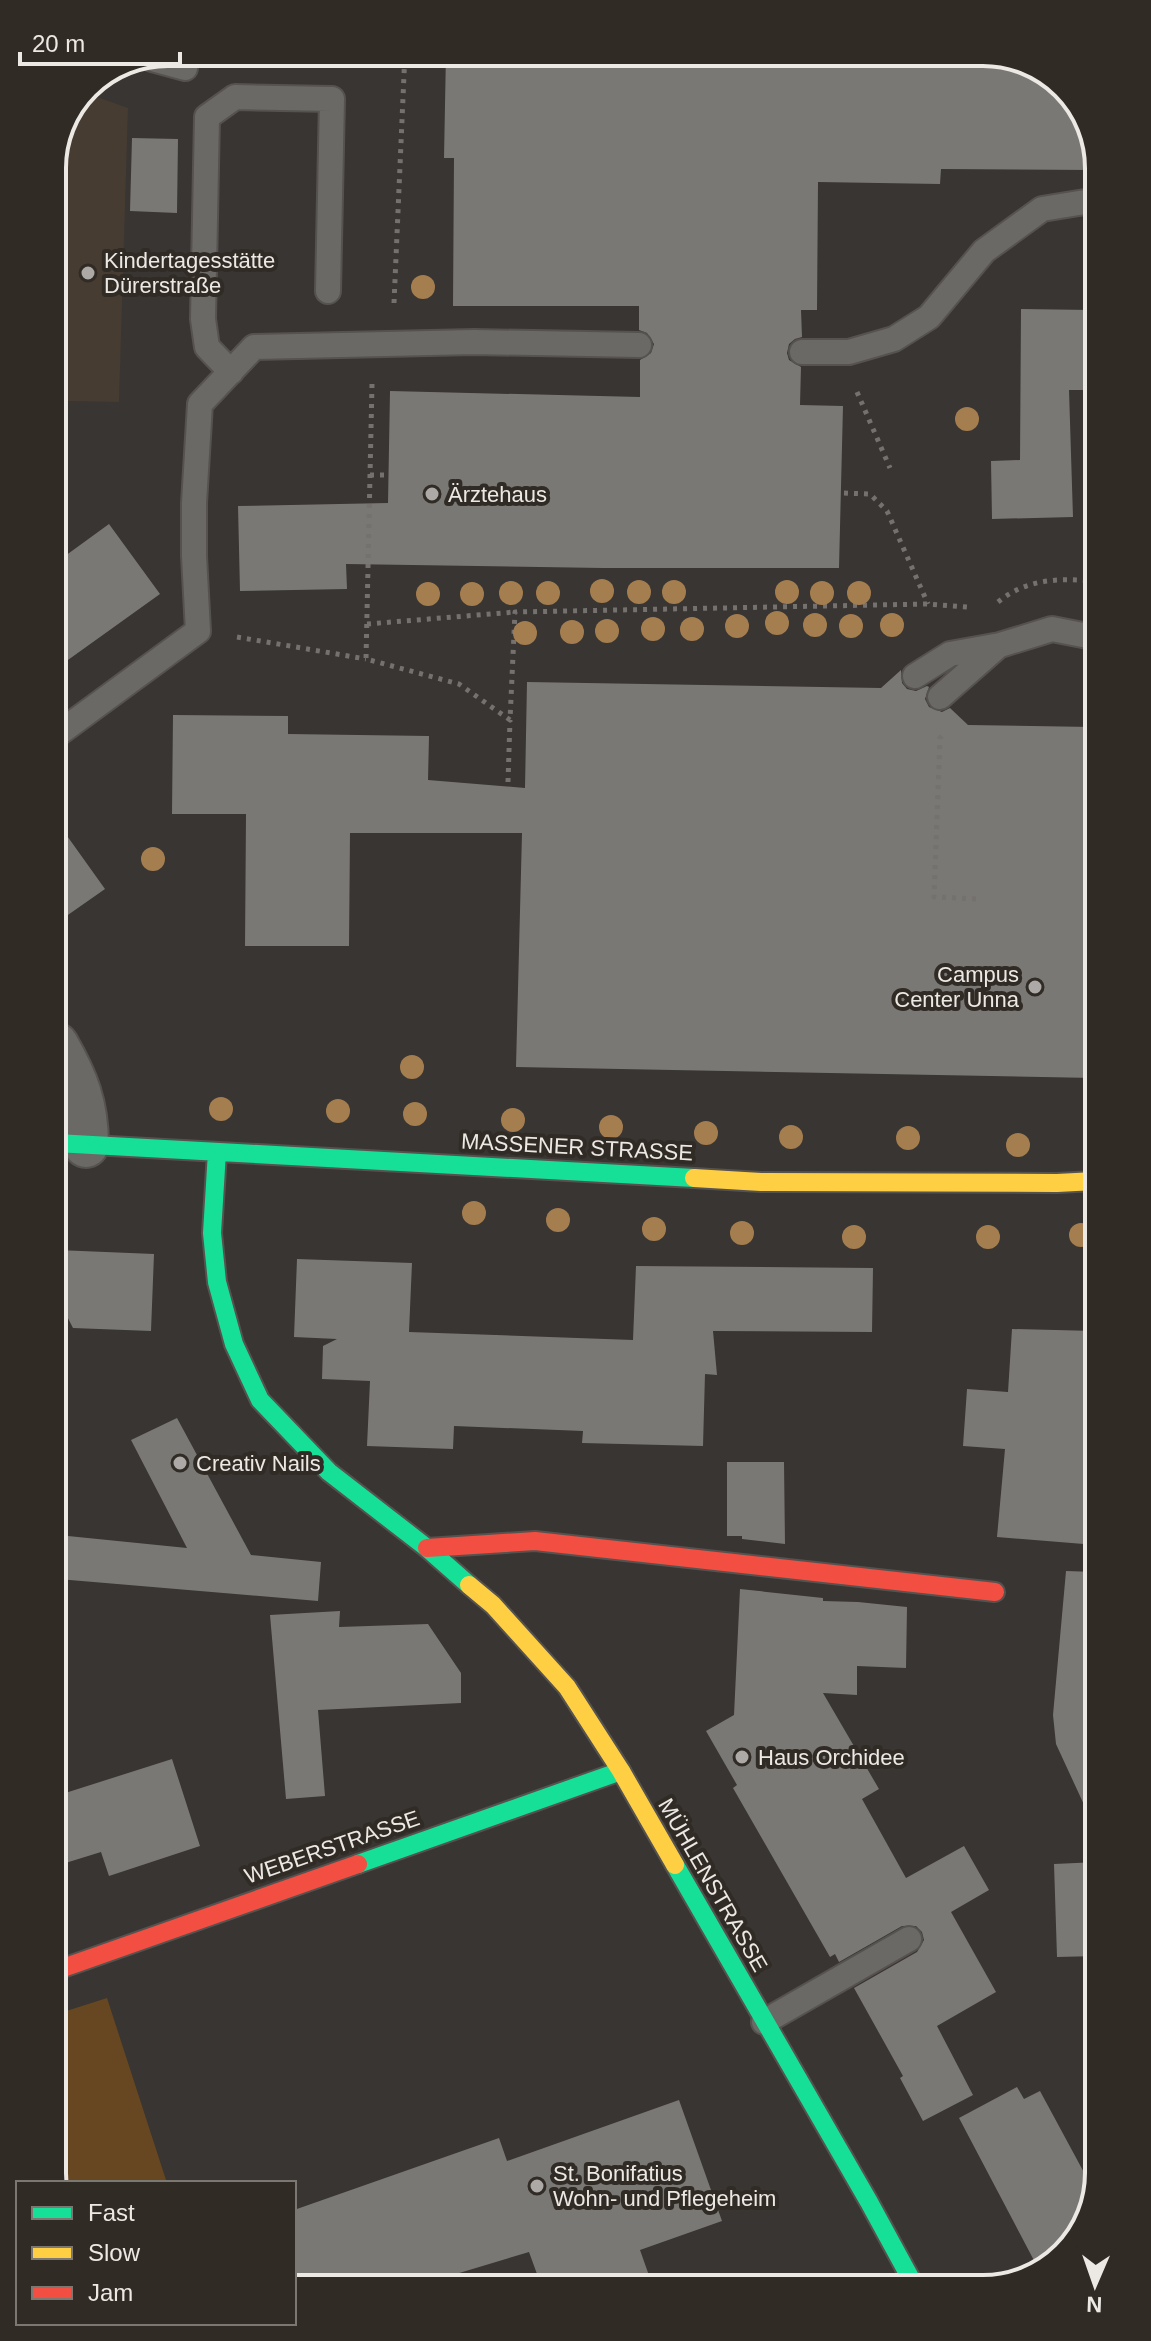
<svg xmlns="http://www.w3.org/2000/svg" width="1151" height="2341" viewBox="0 0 1151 2341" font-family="Arial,sans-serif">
  <rect width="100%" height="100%" fill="#383532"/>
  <!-- built -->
  <path fill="#463c32" d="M 83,92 L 128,108 L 119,402 L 66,401 L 53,385 L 52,161 Z"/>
  <!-- green -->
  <path fill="#664722" d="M 245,52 L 324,52 L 324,65 L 239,64 Z
    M 107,1998 L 167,2183 L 61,2183 L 60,2013 Z"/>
  <!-- building -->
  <path fill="#7a7875" d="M 446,52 L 991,52 L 1053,76 L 1090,124 L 1091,170 L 941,169 L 940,184 L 818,182 L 817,310 L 801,310 L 802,337 L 795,339 L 789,344 L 787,353 L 789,360 L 801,367 L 800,405 L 843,406 L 839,568 L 603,568 L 346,564 L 347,589 L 240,591 L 238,506 L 388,503 L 390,391 L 640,397 L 640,360 L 651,353 L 654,344 L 647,333 L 639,330 L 639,306 L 453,306 L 454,158 L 444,158 Z
    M 132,138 L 178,139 L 177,213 L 130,211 Z
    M 1021,309 L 1091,310 L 1091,390 L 1069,390 L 1073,517 L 992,519 L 991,461 L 1020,460 Z
    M 109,524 L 160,594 L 54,670 L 54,564 Z
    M 901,670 L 902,683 L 907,689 L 916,691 L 927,686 L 929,687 L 925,699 L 929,707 L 942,712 L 950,708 L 968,725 L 1093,727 L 1094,1078 L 516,1067 L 522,833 L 350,833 L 349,946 L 245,946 L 246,814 L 172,814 L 173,715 L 288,716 L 288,734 L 429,736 L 428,780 L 525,788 L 527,682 L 881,688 Z
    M 55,819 L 105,889 L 55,924 Z
    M 57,1250 L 154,1254 L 151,1331 L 73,1328 L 57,1297 Z
    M 297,1259 L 412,1263 L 409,1332 L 633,1340 L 636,1266 L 873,1268 L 872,1332 L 713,1331 L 717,1375 L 705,1374 L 703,1446 L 582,1443 L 583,1431 L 454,1426 L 453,1449 L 367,1446 L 370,1381 L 322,1379 L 323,1346 L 337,1339 L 294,1337 Z
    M 1012,1329 L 1095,1331 L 1096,1545 L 997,1537 L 1005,1449 L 963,1446 L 967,1389 L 1008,1392 Z
    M 177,1418 L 251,1555 L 321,1562 L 318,1601 L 58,1579 L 58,1535 L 187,1548 L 131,1440 Z
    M 727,1462 L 784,1462 L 785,1544 L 742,1539 L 742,1536 L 727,1536 Z
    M 1066,1571 L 1096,1572 L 1098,1835 L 1056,1744 L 1053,1715 Z
    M 740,1589 L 823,1598 L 823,1601 L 858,1602 L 907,1607 L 906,1668 L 857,1666 L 857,1695 L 823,1693 L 879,1789 L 862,1799 L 906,1878 L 964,1846 L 989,1890 L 951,1912 L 996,1992 L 937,2026 L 973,2095 L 923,2121 L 900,2078 L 903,2076 L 854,1988 L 917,1952 L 924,1940 L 922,1932 L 916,1926 L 902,1926 L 839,1962 L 835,1954 L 830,1957 L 733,1788 L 737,1785 L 706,1731 L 734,1715 Z
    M 340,1611 L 339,1627 L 428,1624 L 461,1673 L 461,1703 L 318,1710 L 325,1796 L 286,1799 L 270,1615 Z
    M 172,1759 L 200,1846 L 109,1876 L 101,1852 L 59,1865 L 59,1795 Z
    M 1098,1862 L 1098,1956 L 1057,1957 L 1054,1864 Z
    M 1017,2087 L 1024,2099 L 1040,2091 L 1094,2191 L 1079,2238 L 1039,2270 L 959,2118 Z
    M 679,2100 L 722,2221 L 640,2250 L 652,2284 L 541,2285 L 529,2252 L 416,2286 L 294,2287 L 294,2210 L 499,2138 L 507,2161 Z"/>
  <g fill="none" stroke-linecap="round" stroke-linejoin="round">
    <defs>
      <path id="lane" d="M 152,59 L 185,68
        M 802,352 L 849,352 L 894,339 L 929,317 L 984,251 L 1042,209 L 1091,201
        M 231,372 L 207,347 L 203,319 L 207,117 L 235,97 L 332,99 L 328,291
        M 915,676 L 950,654 L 1000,645 L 1052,629 L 1093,637
        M 940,697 L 998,646
        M 55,736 L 198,631 L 194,556 L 194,503 L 200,404 L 254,347 L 474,342 L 639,345
        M 764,2022 L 909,1939"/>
      <path id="street" d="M 56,1045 C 76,1080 86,1104 86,1145"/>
      <path id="fast" d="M 56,1143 L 694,1178
        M 217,1152 L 212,1233 L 217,1282 L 234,1344 L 260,1400 L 329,1472 L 427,1548 L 469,1585
        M 358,1864 L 621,1771
        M 675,1865 L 869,2202 L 912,2281"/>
      <path id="slow" d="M 694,1178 L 761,1182 L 1057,1183 L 1095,1181
        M 469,1585 L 493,1605 L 567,1687 L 621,1771 L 675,1865"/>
      <path id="jam" d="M 427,1548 L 535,1541 L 995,1592
        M 60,1969 L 358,1864"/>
    </defs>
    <!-- lane casing -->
    <use href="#lane" stroke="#55524f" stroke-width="28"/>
    <!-- street casing -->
    <use href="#street" stroke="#55524f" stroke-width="48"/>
    <!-- fast casing -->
    <use href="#fast" stroke="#55524f" stroke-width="22"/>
    <!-- slow casing -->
    <use href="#slow" stroke="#55524f" stroke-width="22"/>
    <!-- jam casing -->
    <use href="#jam" stroke="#55524f" stroke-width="22"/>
    <!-- path -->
    <path stroke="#74716f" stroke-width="5" stroke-dasharray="4 6" stroke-linecap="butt" d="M 394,303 L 405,52
      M 372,384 L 366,659 L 459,684 L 510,720 L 515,612 L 928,604 L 967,607
      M 857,392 L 890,468
      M 370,475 L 388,475
      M 844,493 L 870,494 L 887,511 L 928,604
      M 998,602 C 1026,579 1058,578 1092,581
      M 367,624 L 515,612
      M 237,637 L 366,659
      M 942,736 L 940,738 L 934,897 L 978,899
      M 508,782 L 510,720"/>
    <!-- lane -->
    <use href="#lane" stroke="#6b6966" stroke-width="24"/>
    <!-- street -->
    <use href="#street" stroke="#6b6966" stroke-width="44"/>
    <!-- fast -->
    <use href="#fast" stroke="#16e098" stroke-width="18"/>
    <!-- slow -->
    <use href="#slow" stroke="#ffcf43" stroke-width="18"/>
    <!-- jam -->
    <use href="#jam" stroke="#f24e42" stroke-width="18"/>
  </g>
  <!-- trees -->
  <g fill="#a57e50">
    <circle cx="423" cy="287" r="12"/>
    <circle cx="967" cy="419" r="12"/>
    <circle cx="602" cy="591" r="12"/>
    <circle cx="639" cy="592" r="12"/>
    <circle cx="674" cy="592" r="12"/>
    <circle cx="787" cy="592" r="12"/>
    <circle cx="511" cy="593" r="12"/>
    <circle cx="548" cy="593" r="12"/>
    <circle cx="822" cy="593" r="12"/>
    <circle cx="859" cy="593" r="12"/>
    <circle cx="428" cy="594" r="12"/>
    <circle cx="472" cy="594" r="12"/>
    <circle cx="777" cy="623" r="12"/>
    <circle cx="815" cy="625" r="12"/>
    <circle cx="892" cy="625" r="12"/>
    <circle cx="737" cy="626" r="12"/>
    <circle cx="851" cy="626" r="12"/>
    <circle cx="653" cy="629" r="12"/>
    <circle cx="692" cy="629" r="12"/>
    <circle cx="607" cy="631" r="12"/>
    <circle cx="572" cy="632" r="12"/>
    <circle cx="525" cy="633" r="12"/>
    <circle cx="153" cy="859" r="12"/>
    <circle cx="412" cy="1067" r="12"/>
    <circle cx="221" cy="1109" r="12"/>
    <circle cx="338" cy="1111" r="12"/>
    <circle cx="415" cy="1114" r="12"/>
    <circle cx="513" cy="1120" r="12"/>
    <circle cx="611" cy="1127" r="12"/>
    <circle cx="706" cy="1133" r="12"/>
    <circle cx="791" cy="1137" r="12"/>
    <circle cx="908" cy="1138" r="12"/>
    <circle cx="1018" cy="1145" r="12"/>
    <circle cx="474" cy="1213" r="12"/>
    <circle cx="558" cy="1220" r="12"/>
    <circle cx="654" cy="1229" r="12"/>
    <circle cx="742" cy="1233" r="12"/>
    <circle cx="1081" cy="1235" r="12"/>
    <circle cx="854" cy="1237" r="12"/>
    <circle cx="988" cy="1237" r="12"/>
  </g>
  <!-- markers -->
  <g fill="#ada9a6" stroke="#312b25" stroke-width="3">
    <circle cx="88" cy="273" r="8"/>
    <circle cx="432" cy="494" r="8"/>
    <circle cx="1035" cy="987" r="8"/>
    <circle cx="180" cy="1463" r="8"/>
    <circle cx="742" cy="1757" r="8"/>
    <circle cx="537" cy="2186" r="8"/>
  </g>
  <g text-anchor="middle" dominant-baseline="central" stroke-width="8" stroke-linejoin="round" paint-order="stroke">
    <!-- poi labels -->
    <g font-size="22" fill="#ece8e4" stroke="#312b25" text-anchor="start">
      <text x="104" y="260">Kindertagesstätte<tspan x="104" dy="25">Dürerstraße</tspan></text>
      <text x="448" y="494">Ärztehaus</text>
      <text x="1019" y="974" text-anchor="end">Campus<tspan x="1019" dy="25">Center Unna</tspan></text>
      <text x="196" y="1463">Creativ Nails</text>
      <text x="758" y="1757">Haus Orchidee</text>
      <text x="553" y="2173">St. Bonifatius<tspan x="553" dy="25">Wohn- und Pflegeheim</tspan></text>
    </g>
    <!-- street labels -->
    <g font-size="22" fill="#ece8e4" stroke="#312b25">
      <text transform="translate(577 1147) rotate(3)">MASSENER STRASSE</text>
      <text transform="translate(332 1847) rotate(-19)">WEBERSTRASSE</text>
      <text transform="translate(713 1885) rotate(60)">MÜHLENSTRASSE</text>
    </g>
  </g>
  <!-- crop -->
  <path d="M0 0H1151V2341H0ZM168 66H983A102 102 0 0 1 1085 168V2173A102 102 0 0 1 983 2275H168A102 102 0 0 1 66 2173V168A102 102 0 0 1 168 66Z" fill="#312b25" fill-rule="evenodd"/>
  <path fill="none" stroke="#ece8e4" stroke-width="4" d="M168 66H983A102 102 0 0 1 1085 168V2173A102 102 0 0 1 983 2275H168A102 102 0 0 1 66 2173V168A102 102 0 0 1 168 66Z"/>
  <!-- legend -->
  <rect x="16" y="2181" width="280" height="144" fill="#312b25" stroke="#7c7771" stroke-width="2"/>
  <rect x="32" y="2207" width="40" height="12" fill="#16e098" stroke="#7c7771" stroke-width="2"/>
  <text x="88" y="2221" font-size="24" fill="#ece8e4">Fast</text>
  <rect x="32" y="2247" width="40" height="12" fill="#ffcf43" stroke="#7c7771" stroke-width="2"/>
  <text x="88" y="2261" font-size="24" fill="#ece8e4">Slow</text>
  <rect x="32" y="2287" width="40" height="12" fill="#f24e42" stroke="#7c7771" stroke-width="2"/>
  <text x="88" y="2301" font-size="24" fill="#ece8e4">Jam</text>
  <!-- north arrow -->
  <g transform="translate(1095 2285) rotate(182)" stroke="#312b25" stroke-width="6" paint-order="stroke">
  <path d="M0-6L14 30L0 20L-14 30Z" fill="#ece8e4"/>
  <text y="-12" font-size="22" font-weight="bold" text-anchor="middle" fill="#ece8e4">N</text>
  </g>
  <!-- scale -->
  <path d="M20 52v12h160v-12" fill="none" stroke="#ece8e4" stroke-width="4"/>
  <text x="32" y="52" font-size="24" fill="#ece8e4" stroke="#312b25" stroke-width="6" paint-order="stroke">20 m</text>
</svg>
